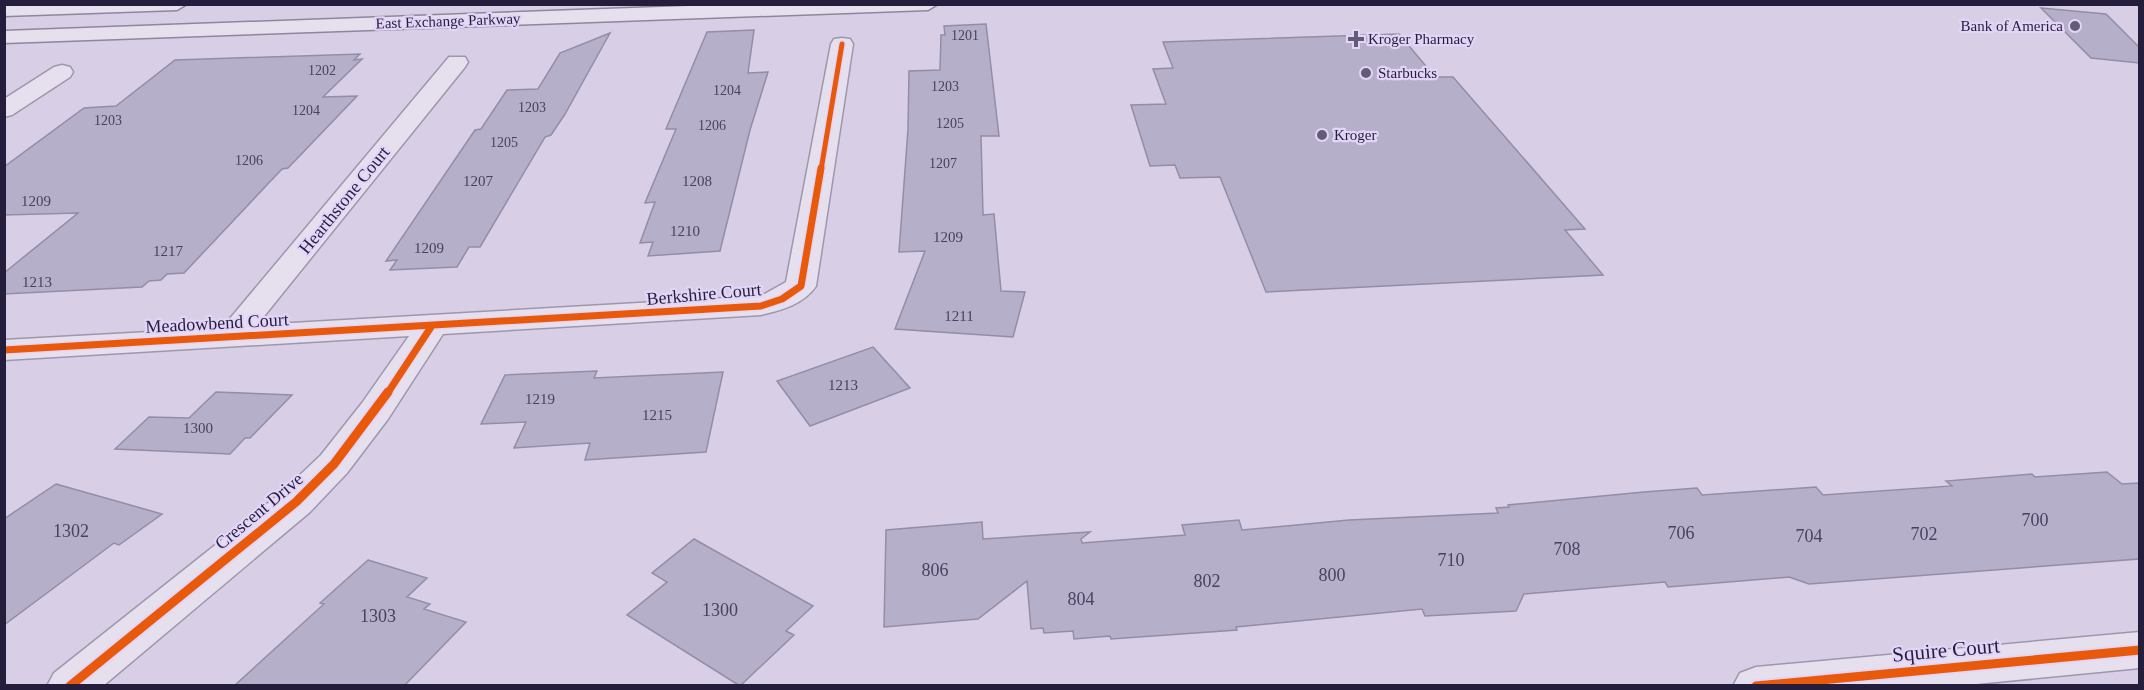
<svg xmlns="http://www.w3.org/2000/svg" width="2144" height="690" viewBox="0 0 2144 690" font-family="Georgia,serif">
  <rect width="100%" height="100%" fill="#d8cee6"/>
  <!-- building -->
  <path fill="#b5afca" stroke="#938da7" stroke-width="1.5" d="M 2041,8 L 2106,14 L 2139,47 L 2139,63 L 2091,58 Z
    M 986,24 L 999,136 L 981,136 L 983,215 L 994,214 L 1001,291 L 1025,292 L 1013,337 L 895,329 L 925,251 L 899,252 L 908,129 L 909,71 L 940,70 L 941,35 L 945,35 L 944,26 Z
    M 754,30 L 748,73 L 768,72 L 750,130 L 720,251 L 648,256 L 653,242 L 640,243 L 655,202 L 645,203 L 676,129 L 666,129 L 707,32 Z
    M 610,33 L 565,114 L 551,135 L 545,137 L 480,247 L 469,247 L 457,267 L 390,270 L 397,260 L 386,261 L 475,130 L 481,129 L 507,90 L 538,89 L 560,53 Z
    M 1399,34 L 1435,77 L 1453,77 L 1585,229 L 1565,230 L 1603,275 L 1266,292 L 1220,177 L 1180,178 L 1175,165 L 1150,166 L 1131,105 L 1166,104 L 1153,69 L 1173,68 L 1163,42 Z
    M 360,54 L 354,60 L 362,59 L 323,97 L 357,96 L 288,168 L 282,169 L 184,273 L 167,274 L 161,280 L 149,281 L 142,287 L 4,294 L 4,273 L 78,213 L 4,215 L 4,167 L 84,108 L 116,106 L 175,60 Z
    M 873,347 L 910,388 L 810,426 L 777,381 Z
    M 597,371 L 594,378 L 723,372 L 706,452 L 585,460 L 590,443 L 514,448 L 526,422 L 481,424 L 505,375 Z
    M 216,392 L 292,395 L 250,438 L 245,438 L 230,454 L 115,449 L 149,417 L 189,418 Z
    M 2107,472 L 2122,484 L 2139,483 L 2139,559 L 1809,584 L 1789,577 L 1668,587 L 1665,582 L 1524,594 L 1516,611 L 1425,616 L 1422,609 L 1236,627 L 1237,630 L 1111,639 L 1110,636 L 1074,639 L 1073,631 L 1044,633 L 1043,628 L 1031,629 L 1027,581 L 978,619 L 884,627 L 886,530 L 982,522 L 983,539 L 1090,532 L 1081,539 L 1082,543 L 1185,535 L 1182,525 L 1239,520 L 1242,530 L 1349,520 L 1498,513 L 1496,508 L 1509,507 L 1508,505 L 1644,492 L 1697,488 L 1702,495 L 1816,487 L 1823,495 L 1952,486 L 1946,481 L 2032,474 L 2035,477 Z
    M 56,484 L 162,514 L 119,545 L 114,543 L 4,625 L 4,519 Z
    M 694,539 L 813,606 L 786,631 L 794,635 L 740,686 L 627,615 L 667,582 L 652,573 Z
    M 368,560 L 427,578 L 407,597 L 430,604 L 424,609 L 466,622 L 404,686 L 234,686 L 324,604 L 320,603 Z"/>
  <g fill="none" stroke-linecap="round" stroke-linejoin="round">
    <defs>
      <path id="minor" d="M 842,38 L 850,39 L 853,44 L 816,286 C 804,304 782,310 761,315 L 443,334 L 388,419 L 347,473 L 310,512 L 103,686 L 47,686 L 54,673 L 282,492 L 321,455 L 362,403 L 409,336 L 4,360 L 4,340 L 222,328 L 449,57 L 465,57 L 468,62 L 465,67 L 257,325 L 761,296 L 786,282 L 831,44 L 834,39 Z
        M 62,65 L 70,67 L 73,72 L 70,77 L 12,115 L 4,117 L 4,99 L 54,67 Z
        M 2140,632 L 2140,668 L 1956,686 L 1733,686 L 1740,673 L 1756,667 Z"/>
      <path id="secondary" d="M 4,4 L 187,4 L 177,10 L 4,16 Z
        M 744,4 L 938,4 L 928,10 L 4,43 L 4,31 Z"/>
    </defs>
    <!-- minor casing -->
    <use href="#minor" stroke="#9e97ac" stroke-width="3"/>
    <!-- secondary casing -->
    <use href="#secondary" stroke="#8d879b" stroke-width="3"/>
    <!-- minor -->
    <use href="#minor" fill="#e6e0ee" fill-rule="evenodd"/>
    <!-- secondary -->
    <use href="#secondary" fill="#e6e0ee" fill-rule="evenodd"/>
    <defs>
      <path id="cycleway-far2" d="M 821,170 L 842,44"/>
      <path id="cycleway-far1" d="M 4,350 L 761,306 L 782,299 L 801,286 L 821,168
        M 387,394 L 431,327"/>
      <path id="cycleway" d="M 70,686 L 296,502 L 334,464 L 388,392
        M 1756,686 L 2140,650"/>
    </defs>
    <!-- cycleway-far2 casing -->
    <use href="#cycleway-far2" stroke="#e3d5f7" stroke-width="8"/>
    <!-- cycleway-far1 casing -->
    <use href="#cycleway-far1" stroke="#e3d5f7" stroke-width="10"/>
    <!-- cycleway casing -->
    <use href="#cycleway" stroke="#e3d5f7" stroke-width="13"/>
    <!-- cycleway-far2 -->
    <use href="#cycleway-far2" stroke="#e8590c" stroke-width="5"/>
    <!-- cycleway-far1 -->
    <use href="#cycleway-far1" stroke="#e8590c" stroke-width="7"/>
    <!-- cycleway -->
    <use href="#cycleway" stroke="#e8590c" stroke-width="9"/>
  </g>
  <!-- markers -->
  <g fill="#635c78" stroke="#e3d5f7" stroke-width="2">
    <circle cx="2075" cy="26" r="6"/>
    <path d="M1353 30h6v6h6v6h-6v6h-6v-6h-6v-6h6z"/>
    <circle cx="1366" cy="73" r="6"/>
    <circle cx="1322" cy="135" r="6"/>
  </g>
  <g text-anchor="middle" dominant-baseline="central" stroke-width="4.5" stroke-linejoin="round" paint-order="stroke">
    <!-- far-number labels -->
    <g font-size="14" fill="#484260">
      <text x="965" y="35">1201</text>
      <text x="322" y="70">1202</text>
      <text x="945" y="86">1203</text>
      <text x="727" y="90">1204</text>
      <text x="532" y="107">1203</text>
      <text x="306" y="110">1204</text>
      <text x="108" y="120">1203</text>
      <text x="950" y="123">1205</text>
      <text x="712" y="125">1206</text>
      <text x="504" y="142">1205</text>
      <text x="249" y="160">1206</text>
      <text x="943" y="163">1207</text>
    </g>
    <!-- far-street labels -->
    <g font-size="15" fill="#241e3c" stroke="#e3d5f7">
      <text transform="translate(448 21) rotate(-2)">East Exchange Parkway</text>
    </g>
    <!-- far-poi labels -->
    <g font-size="15" fill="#241e3c" stroke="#e3d5f7" text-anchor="start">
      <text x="2063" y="26" text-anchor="end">Bank of America</text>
      <text x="1368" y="39">Kroger Pharmacy</text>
      <text x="1378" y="73">Starbucks</text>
      <text x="1334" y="135">Kroger</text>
    </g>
    <!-- number labels -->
    <g font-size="15" fill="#484260">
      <text x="478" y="181">1207</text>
      <text x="697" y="181">1208</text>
      <text x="36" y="201">1209</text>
      <text x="685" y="231">1210</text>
      <text x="948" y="237">1209</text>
      <text x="429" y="248">1209</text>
      <text x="168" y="251">1217</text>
      <text x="37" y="282">1213</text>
      <text x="959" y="316">1211</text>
      <text x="843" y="385">1213</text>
      <text x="540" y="399">1219</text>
      <text x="657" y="415">1215</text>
      <text x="198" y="428">1300</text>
    </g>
    <!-- street labels -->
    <g font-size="18" fill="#241e3c" stroke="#e3d5f7">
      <text transform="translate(344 200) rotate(-51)">Hearthstone Court</text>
      <text transform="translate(704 294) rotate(-5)">Berkshire Court</text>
      <text transform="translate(217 323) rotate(-3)">Meadowbend Court</text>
      <text transform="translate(259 511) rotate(-40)">Crescent Drive</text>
    </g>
    <!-- near-number labels -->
    <g font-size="18" fill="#484260">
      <text x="2035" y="520">700</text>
      <text x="71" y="531">1302</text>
      <text x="1681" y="533">706</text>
      <text x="1924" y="534">702</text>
      <text x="1809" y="536">704</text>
      <text x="1567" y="549">708</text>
      <text x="1451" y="560">710</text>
      <text x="935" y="570">806</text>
      <text x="1332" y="575">800</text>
      <text x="1207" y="581">802</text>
      <text x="1081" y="599">804</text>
      <text x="720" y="610">1300</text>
      <text x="378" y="616">1303</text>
    </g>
    <!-- near-street labels -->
    <g font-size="21" fill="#241e3c" stroke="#e3d5f7">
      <text transform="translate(1946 650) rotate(-5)">Squire Court</text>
    </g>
  </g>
  <!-- border -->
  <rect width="2144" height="690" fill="none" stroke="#241e3c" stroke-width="12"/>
</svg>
